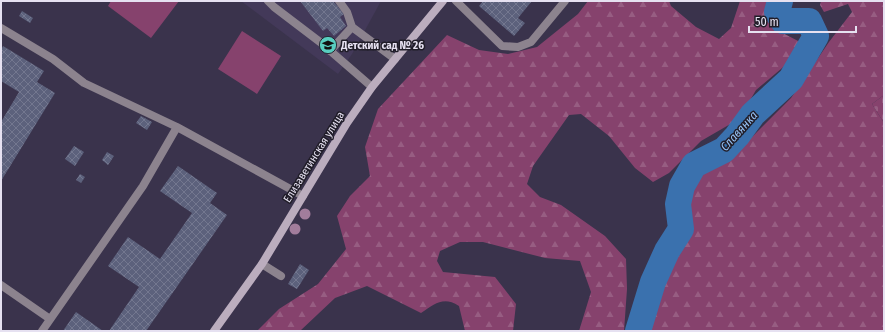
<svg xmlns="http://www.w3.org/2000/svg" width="885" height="332" viewBox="0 0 885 332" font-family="'Fira Sans Condensed',sans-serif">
  <defs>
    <pattern id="forest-firs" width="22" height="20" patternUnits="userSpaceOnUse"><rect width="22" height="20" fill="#86426d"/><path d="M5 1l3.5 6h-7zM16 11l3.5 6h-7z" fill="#975d82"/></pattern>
    <pattern id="cemetery-stones" width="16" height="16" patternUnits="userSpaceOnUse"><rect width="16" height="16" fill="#86426d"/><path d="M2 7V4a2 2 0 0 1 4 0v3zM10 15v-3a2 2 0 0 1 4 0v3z" fill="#975d82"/></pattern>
    <pattern id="building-cross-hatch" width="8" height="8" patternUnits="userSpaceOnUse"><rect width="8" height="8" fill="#5c617c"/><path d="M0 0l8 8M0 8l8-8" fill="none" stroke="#73778f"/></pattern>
  </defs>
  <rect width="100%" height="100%" fill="#3a334c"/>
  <!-- built -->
  <path fill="#433959" d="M 241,1 L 381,1 L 352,54 L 338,74 Z"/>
  <!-- forest -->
  <path fill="url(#forest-firs)" d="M 588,1 L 669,1 L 671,6 L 696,27 L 719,39 L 731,28 L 740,1 L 776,1 L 771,13 L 773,28 L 802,43 L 788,63 L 756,90 L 739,119 L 701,141 L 669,173 L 653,182 L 635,168 L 609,136 L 581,114 L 569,115 L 533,166 L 527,184 L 540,197 L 561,205 L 605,236 L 626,259 L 627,289 L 624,331 L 579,331 L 591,292 L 580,261 L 545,258 L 483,242 L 460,242 L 440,251 L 437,261 L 443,272 L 495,277 L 516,304 L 513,331 L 465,331 L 459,306 C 443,296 435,304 421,313 L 367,286 L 335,298 L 300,331 L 257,331 L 279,309 L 318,284 L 346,249 L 337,216 L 350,196 L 370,176 L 365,147 L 378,109 L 447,35 L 479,50 L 508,54 L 537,47 L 578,14 Z
    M 821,1 L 884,1 L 884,95 L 872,104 L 884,123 L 884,331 L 645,331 L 661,286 L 686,234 L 688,191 L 703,167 L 740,149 L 791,98 L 829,42 L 852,12 L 848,4 L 824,12 L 820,5 Z"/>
  <!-- cemetery -->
  <path fill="url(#cemetery-stones)" d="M 884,95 L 884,123 L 872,104 Z"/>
  <!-- park -->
  <path fill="#86426d" d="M 111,1 L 179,1 L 151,38 L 108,6 Z
    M 242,31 L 281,56 L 257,94 L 218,69 Z"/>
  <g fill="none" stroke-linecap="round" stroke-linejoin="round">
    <!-- river -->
    <path stroke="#3a71ae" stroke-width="26" d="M 638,331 L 653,282 L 667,251 L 681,229 L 678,204 L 682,186 L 694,165 L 724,150 L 737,136 L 753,114 L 791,79 L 816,36 L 809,21 L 783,21 L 777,12 L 780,1"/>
  </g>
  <!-- building -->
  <path fill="url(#building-cross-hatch)" d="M 300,1 L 333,1 L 344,14 L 340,17 L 346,26 L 334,36 L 327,28 L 323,31 Z
    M 483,1 L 532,1 L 518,18 L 525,23 L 514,36 L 479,6 Z
    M 22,11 L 33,18 L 30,23 L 19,16 Z
    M 3,46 L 44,71 L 37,82 L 55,93 L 1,181 L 1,122 L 19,92 L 1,81 L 1,50 Z
    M 141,116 L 152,122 L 147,130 L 136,123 Z
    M 74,146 L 84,152 L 75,166 L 65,159 Z
    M 107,152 L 114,156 L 108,165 L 102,160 Z
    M 178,166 L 217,193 L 210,203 L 227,215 L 146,331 L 109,331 L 139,287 L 108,266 L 128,237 L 160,259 L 192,213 L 160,191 Z
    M 80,174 L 85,177 L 81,183 L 76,180 Z
    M 300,264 L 309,270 L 297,289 L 288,284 Z
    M 76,312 L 103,331 L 63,331 Z"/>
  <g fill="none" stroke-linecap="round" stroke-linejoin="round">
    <!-- lane -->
    <path stroke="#8c838e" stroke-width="8" d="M 268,1 L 274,7 L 320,42 L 372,87
      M 339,1 L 347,12 L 352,27 L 395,59
      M 456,1 L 502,46 L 518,47 L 531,42 L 565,1
      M 1,28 L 53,59 L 84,83 L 177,127 L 143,186 L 42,331
      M 330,51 L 352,27
      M 177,127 L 303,196
      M 262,264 L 281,276
      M 1,285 L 50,319"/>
    <!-- secondary -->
    <path stroke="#bbadbe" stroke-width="8" d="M 214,331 L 262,264 L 347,123 L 372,87 L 443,1"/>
  </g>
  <!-- trees -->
  <g fill="#a27d9c">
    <circle cx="305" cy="214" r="5.5"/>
    <circle cx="295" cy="229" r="5.5"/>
  </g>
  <!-- icons -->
  <defs>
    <symbol id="school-disc" viewBox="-11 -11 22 22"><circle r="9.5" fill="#58cec0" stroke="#201d28"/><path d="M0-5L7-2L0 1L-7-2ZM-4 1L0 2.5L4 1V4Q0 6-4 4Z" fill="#111"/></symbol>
  </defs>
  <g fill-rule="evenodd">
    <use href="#school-disc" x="318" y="35" width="20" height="20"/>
  </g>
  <g text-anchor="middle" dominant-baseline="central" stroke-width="3" stroke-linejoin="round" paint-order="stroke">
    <!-- poi labels -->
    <g font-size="11" font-weight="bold" fill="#e6e1f1" stroke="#201d28" text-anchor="start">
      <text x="341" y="45">Детский сад № 26</text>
    </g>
    <!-- street labels -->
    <g font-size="11" fill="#e6e1f1" stroke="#201d28">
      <text transform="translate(314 157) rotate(-58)">Елизаветинская улица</text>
    </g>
    <!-- water labels -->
    <g font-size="12" font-style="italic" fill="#98c3f6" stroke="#201d28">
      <text transform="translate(739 131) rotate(-48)">Славянка</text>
    </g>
  </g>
  <!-- border -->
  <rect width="885" height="332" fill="none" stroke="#e6e1f1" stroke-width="4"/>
  <!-- scale -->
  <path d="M749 26v6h107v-6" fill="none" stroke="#e6e1f1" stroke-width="2"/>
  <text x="755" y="26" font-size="12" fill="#e6e1f1" stroke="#201d28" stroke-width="3" paint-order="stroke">50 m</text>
</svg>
